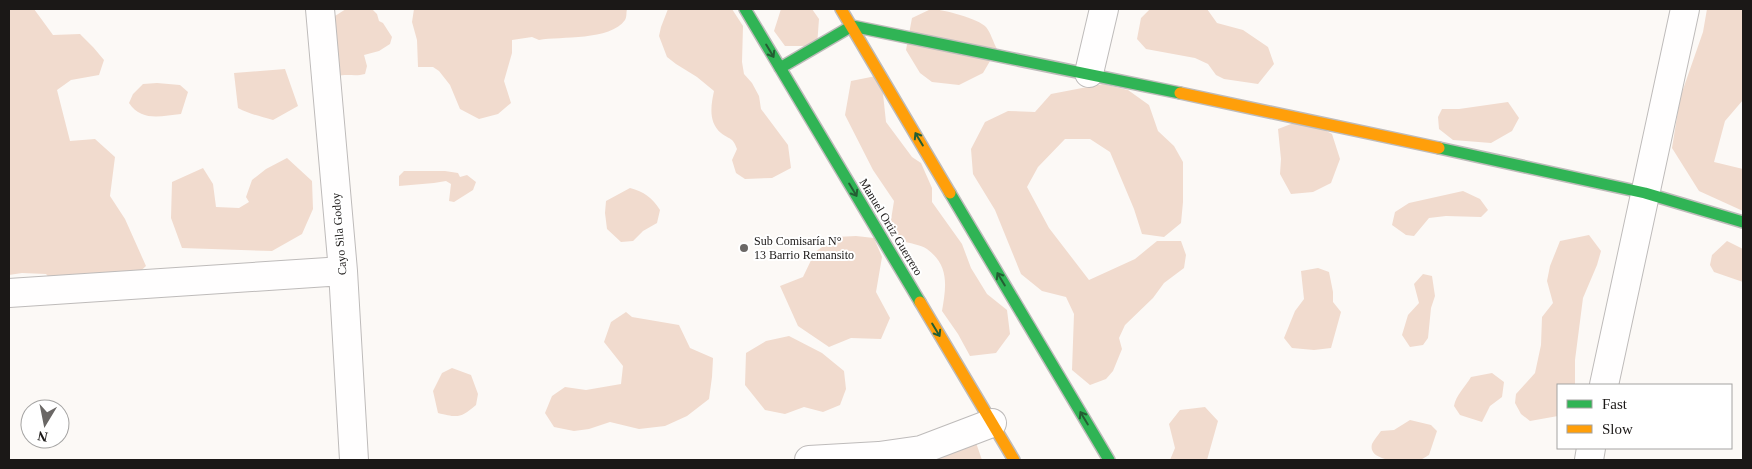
<svg xmlns="http://www.w3.org/2000/svg" width="1752" height="469" viewBox="0 0 1752 469" font-family="Georgia,serif">
  <rect width="100%" height="100%" fill="#fcf9f6"/>
  <!-- green -->
  <path fill="#f1dbce" d="M 9,9 L 34,9 L 53,35 L 80,34 L 93,47 L 104,60 L 99,75 L 71,80 L 57,90 L 70,141 L 95,139 L 115,157 L 110,196 L 125,219 L 146,266 L 108,301 L 69,300 L 46,274 L 22,273 L 9,275 Z
    M 346,9 L 372,9 L 377,14 L 379,21 L 383,23 L 392,37 L 390,44 L 379,51 L 364,55 L 367,66 L 365,74 C 355,77 346,73 336,77 L 327,21 Z
    M 414,9 L 570,9 L 583,10 L 585,9 L 627,9 C 626,13 627,17 625,20 C 610,41 561,36 539,40 L 532,37 L 512,40 L 512,53 L 504,81 L 511,103 L 498,114 L 479,119 L 460,109 L 450,85 L 439,71 L 433,67 L 418,67 L 417,40 L 412,22 Z
    M 668,9 L 732,9 L 743,26 L 742,62 L 744,74 L 752,83 L 759,96 L 761,109 L 788,145 L 791,168 L 772,178 L 745,179 L 736,173 L 732,160 L 737,149 C 733,137 730,140 721,133 C 708,122 711,105 714,91 L 697,77 L 676,64 L 667,57 L 659,36 L 661,27 Z
    M 781,9 L 812,9 L 819,19 L 817,46 L 785,46 L 774,31 Z
    M 931,9 C 942,9 979,19 986,27 C 991,33 993,42 997,49 L 983,73 L 959,85 L 932,82 L 920,73 L 906,50 L 912,18 Z
    M 1150,9 L 1207,9 L 1217,23 L 1243,30 L 1268,47 L 1274,64 L 1258,84 L 1224,79 L 1216,75 L 1208,64 L 1195,58 L 1146,49 L 1137,39 L 1141,18 Z
    M 1707,9 L 1743,9 L 1743,100 L 1725,121 L 1714,162 L 1743,169 L 1743,211 L 1699,191 L 1672,148 L 1680,98 L 1703,32 Z
    M 285,69 L 298,106 L 273,120 C 260,116 249,114 238,108 L 234,73 Z
    M 881,75 L 886,122 L 912,157 L 921,163 L 932,188 L 932,202 L 962,244 L 971,268 L 987,294 L 1007,310 L 1010,334 L 996,353 L 970,356 L 958,334 L 942,311 C 946,287 950,266 927,249 C 921,245 909,243 901,241 L 891,220 L 894,201 L 873,170 L 845,115 L 851,81 Z
    M 157,83 L 180,85 L 188,92 L 181,114 C 161,116 142,122 129,103 L 133,94 L 143,84 Z
    M 1103,84 L 1128,90 L 1149,105 L 1158,131 L 1174,146 L 1183,162 L 1183,202 L 1181,223 L 1164,237 L 1142,234 L 1134,209 L 1110,152 L 1090,139 L 1065,139 L 1038,167 L 1027,187 L 1049,228 L 1089,280 L 1135,259 L 1157,241 L 1181,241 L 1186,255 L 1184,268 L 1164,283 L 1153,298 L 1125,325 L 1119,338 L 1122,349 L 1113,371 L 1106,379 L 1090,385 L 1072,370 L 1074,314 L 1066,297 L 1042,291 L 1021,274 L 995,210 L 973,174 L 971,149 L 985,122 L 1008,111 L 1035,112 L 1051,94 Z
    M 1508,102 L 1519,118 L 1512,131 L 1491,143 L 1453,140 L 1439,129 L 1438,117 L 1442,109 L 1459,109 Z
    M 1304,119 L 1332,134 L 1340,159 L 1331,183 L 1313,192 L 1291,194 L 1280,174 L 1281,159 L 1278,129 Z
    M 287,158 L 312,181 L 313,209 L 302,234 L 272,251 L 182,248 L 171,218 L 172,182 L 203,168 L 213,184 L 216,207 L 239,208 L 249,202 L 246,197 L 252,180 L 266,169 Z
    M 404,171 L 445,171 L 458,173 L 460,177 L 467,175 L 476,182 L 473,190 L 454,202 L 449,201 L 451,184 L 446,181 L 434,183 L 399,186 L 399,176 Z
    M 630,188 C 644,192 652,197 660,210 L 657,223 L 643,231 L 633,241 L 621,242 L 607,229 L 605,213 L 606,201 Z
    M 1463,191 L 1480,199 L 1488,210 L 1481,217 L 1446,216 L 1429,218 L 1414,236 L 1406,235 L 1392,225 L 1395,212 L 1409,203 Z
    M 1589,235 L 1601,251 L 1597,265 L 1583,298 L 1575,360 L 1575,385 L 1558,385 L 1558,416 L 1530,421 L 1521,414 L 1515,403 L 1516,394 L 1535,373 L 1541,345 L 1542,317 L 1553,303 L 1547,281 L 1550,266 L 1560,241 Z
    M 856,236 L 874,238 L 882,257 L 876,292 L 890,318 L 881,339 L 851,338 L 829,347 L 798,326 L 780,286 L 803,277 L 815,252 L 836,237 Z
    M 1727,241 L 1743,249 L 1743,282 L 1714,272 L 1710,265 L 1712,255 Z
    M 1318,268 L 1329,272 L 1333,292 L 1333,302 L 1341,312 L 1331,348 L 1314,350 L 1292,348 L 1284,338 L 1295,311 L 1304,299 L 1301,271 Z
    M 1423,274 L 1432,276 L 1435,296 L 1431,308 L 1428,338 L 1423,345 L 1410,347 L 1402,335 L 1408,315 L 1419,303 L 1414,284 Z
    M 626,312 L 632,317 L 679,325 L 690,348 L 713,358 L 712,377 L 709,399 L 687,416 L 665,426 L 639,429 L 610,422 L 589,429 L 574,431 L 554,427 L 545,413 L 552,396 L 565,387 L 586,390 L 621,384 L 623,366 L 604,342 L 611,322 Z
    M 789,336 L 822,353 L 844,371 L 846,389 L 840,405 L 823,412 L 804,407 L 785,414 L 765,410 L 745,385 L 746,353 L 766,341 Z
    M 452,368 L 471,375 L 478,394 L 476,405 C 461,418 458,418 438,413 L 433,391 L 442,373 Z
    M 1492,373 L 1504,382 L 1502,397 L 1490,406 L 1482,422 L 1460,415 L 1454,406 C 1456,395 1465,387 1471,377 Z
    M 1205,407 L 1218,421 L 1207,460 L 1170,460 L 1175,448 L 1169,424 L 1180,410 Z
    M 1410,420 L 1431,425 L 1437,431 L 1429,455 C 1425,457 1422,460 1418,460 C 1408,462 1367,463 1372,444 C 1374,440 1378,435 1381,431 L 1394,430 Z
    M 974,437 L 982,460 L 937,460 L 938,446 Z"/>
  <g fill="none" stroke-linecap="round" stroke-linejoin="round">
    <defs>
      <path id="street" d="M 320,9 L 343,271 L 354,460
        M 1089,73 L 1104,9
        M 9,293 L 343,271
        M 1604,385 L 1685,9
        M 809,460 L 879,456 L 921,450 L 992,423
        M 1589,460 L 1591,448"/>
      <path id="fast" d="M 745,9 L 920,302
        M 780,68 L 852,26 L 1180,93
        M 1439,148 L 1645,193 L 1743,222
        M 950,193 L 1109,460"/>
      <path id="slow" d="M 841,9 L 950,193
        M 1180,93 L 1439,148
        M 920,302 L 1014,460"/>
    </defs>
    <!-- street casing -->
    <use href="#street" stroke="#bebbba" stroke-width="30"/>
    <!-- fast casing -->
    <use href="#fast" stroke="#bebbba" stroke-width="14"/>
    <!-- slow casing -->
    <use href="#slow" stroke="#bebbba" stroke-width="14"/>
    <!-- street -->
    <use href="#street" stroke="#fffefe" stroke-width="28"/>
    <!-- fast -->
    <use href="#fast" stroke="#30b455" stroke-width="11"/>
    <!-- slow -->
    <use href="#slow" stroke="#ff9f0a" stroke-width="11"/>
  </g>
  <!-- one-way arrows -->
  <defs><path id="oneway-shaft" d="M-6 0H5M1.5-3L5.5 0L1.5 3" fill="none" stroke-width="1.6" stroke-linecap="round" stroke-linejoin="round" transform="scale(1.25)"/></defs>
  <g stroke="#245e33">
    <use href="#oneway-shaft" transform="translate(770 51) rotate(59)"/>
    <use href="#oneway-shaft" transform="translate(919 139) rotate(-121)"/>
    <use href="#oneway-shaft" transform="translate(853 190) rotate(59)"/>
    <use href="#oneway-shaft" transform="translate(1001 279) rotate(-121)"/>
    <use href="#oneway-shaft" transform="translate(936 330) rotate(59)"/>
    <use href="#oneway-shaft" transform="translate(1084 418) rotate(-121)"/>
  </g>
  <!-- markers -->
  <circle fill="#6a6765" stroke="#fff" stroke-width="2" cx="744" cy="248" r="5"/>
  <g text-anchor="middle" dominant-baseline="central" stroke-width="4" stroke-linejoin="round" paint-order="stroke">
    <!-- street labels -->
    <g font-size="12" fill="#1b1817" stroke="#fff">
      <text transform="translate(891 227) rotate(59)">Manuel Ortiz Guerrero</text>
      <text transform="translate(339 234) rotate(-95)">Cayo Sila Godoy</text>
    </g>
    <!-- poi labels -->
    <g font-size="12" fill="#1b1817" stroke="#fff" text-anchor="start">
      <text x="754" y="241">Sub Comisaría N°<tspan x="754" dy="14">13 Barrio Remansito</tspan></text>
    </g>
  </g>
  <!-- border -->
  <rect width="1752" height="469" fill="none" stroke="#1b1817" stroke-width="20"/>
  <!-- legend -->
  <rect x="1557" y="384" width="175" height="65" fill="#ffffff" stroke="#a4a3a2"/>
  <rect x="1567" y="400" width="25" height="8" fill="#30b455" stroke="#a4a3a2"/>
  <text x="1602" y="409" font-size="15" fill="#1b1817">Fast</text>
  <rect x="1567" y="425" width="25" height="8" fill="#ff9f0a" stroke="#a4a3a2"/>
  <text x="1602" y="434" font-size="15" fill="#1b1817">Slow</text>
  <!-- north arrow -->
  <g transform="translate(45 424) rotate(190)"><circle r="24" fill="#ffffff" stroke="#a4a3a2"/>
  <path d="M0-4L9 19L0 12L-9 19Z" fill="#6a6765"/>
  <text y="-8" font-size="14" font-weight="bold" text-anchor="middle" fill="#1b1817">N</text>
  </g>
</svg>
